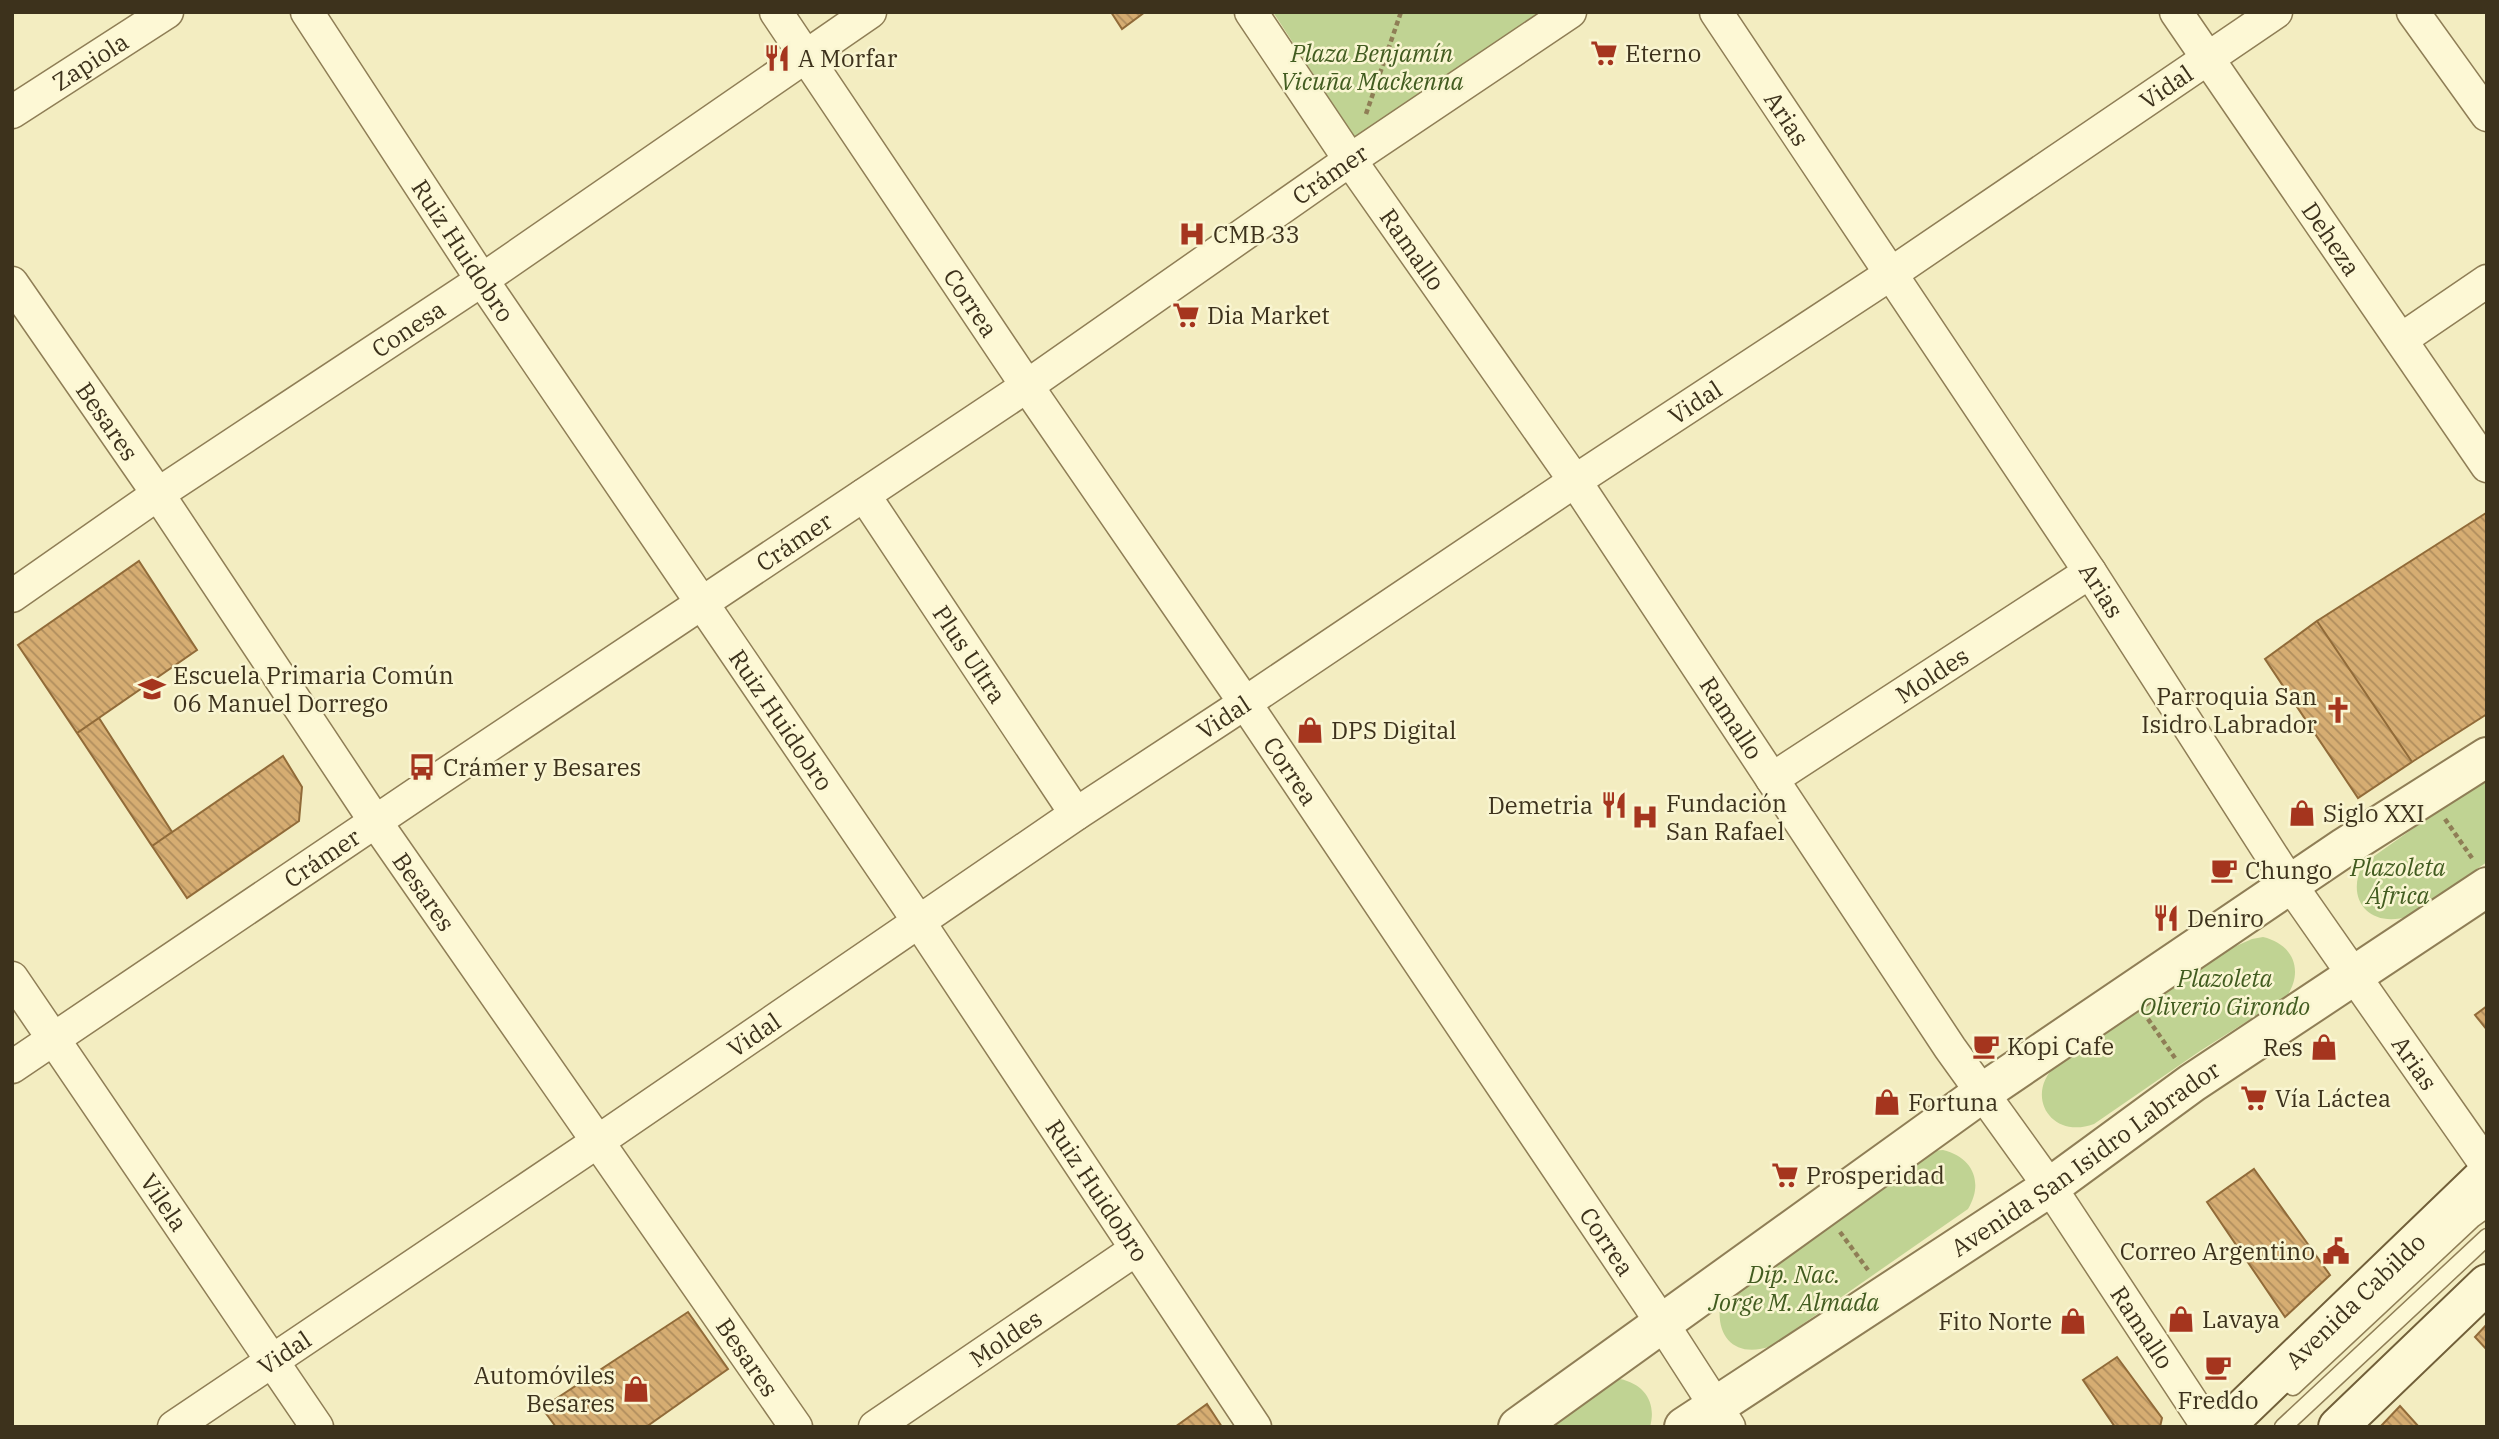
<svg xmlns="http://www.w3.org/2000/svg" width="2499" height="1439" viewBox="0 0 2499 1439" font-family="'IBM Plex Serif',serif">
  <defs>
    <pattern id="building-back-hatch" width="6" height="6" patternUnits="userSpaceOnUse" patternTransform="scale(1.75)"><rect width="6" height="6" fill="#d6ad72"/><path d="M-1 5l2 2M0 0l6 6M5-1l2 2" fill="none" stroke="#af8d5d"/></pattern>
  </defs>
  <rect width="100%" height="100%" fill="#f3edc1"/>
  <!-- green -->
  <path fill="#c0d393" d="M 1273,12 L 1541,12 L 1359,144 Z
    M 2487,776 L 2487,862 L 2409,916 C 2371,929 2344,900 2363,864 Z
    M 2263,937 C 2293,944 2304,970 2287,996 L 2200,1051 L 2094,1124 C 2051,1140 2023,1095 2057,1064 L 2211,957 L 2252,939 Z
    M 1943,1150 C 1973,1157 1984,1183 1968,1209 L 1771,1346 C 1738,1358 1716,1340 1720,1305 L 1932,1151 Z
    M 1620,1379 C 1644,1384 1657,1402 1650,1427 L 1539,1427 L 1608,1380 Z"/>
  <!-- building -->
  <path fill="url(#building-back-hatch)" stroke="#916b39" stroke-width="2" d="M 1111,12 L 1145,12 L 1122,29 Z
    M 2486,513 L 2487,714 L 2412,762 L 2317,621 Z
    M 139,561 L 197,650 L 77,733 L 18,645 Z
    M 2317,621 L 2412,762 L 2358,798 L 2265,659 Z
    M 99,718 L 172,832 L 152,846 L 77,733 Z
    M 283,756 L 302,787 L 299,821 L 187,898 L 152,846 Z
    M 2487,1006 L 2487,1030 L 2475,1015 Z
    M 2254,1169 L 2330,1275 L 2285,1317 L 2207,1202 Z
    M 688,1312 L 728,1369 L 646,1427 L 556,1427 L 542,1408 Z
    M 2487,1324 L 2487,1350 L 2475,1337 Z
    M 2117,1357 L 2162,1418 L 2160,1427 L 2115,1427 L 2083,1380 Z
    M 1207,1404 L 1222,1427 L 1175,1427 Z
    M 2400,1406 L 2419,1427 L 2380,1427 Z"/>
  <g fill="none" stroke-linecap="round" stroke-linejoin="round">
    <defs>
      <path id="service" d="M 2293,1387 L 2473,1219 L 2487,1209
        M 2283,1427 L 2487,1237"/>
      <g id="minor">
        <path id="s1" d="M 307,12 L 482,280 L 919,922 L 1255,1427"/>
        <path id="s2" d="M 776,12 L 1027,386 L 1245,703 L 1662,1323 L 1729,1427"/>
        <path id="s3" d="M 1251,12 L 1350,160 L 1575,481 L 1950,1048 L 2050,1187 L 2208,1427"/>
        <path id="s4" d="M 1716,12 L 2090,572 L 2290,884 L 2487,1166"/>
        <path id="s5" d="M 2176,12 L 2487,466"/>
        <path d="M 2413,12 L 2487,115"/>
        <path id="s6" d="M 12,112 L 167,12"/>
        <path id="s7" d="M 12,283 L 158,494 L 375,821 L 796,1427"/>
        <path d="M 2402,339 L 2487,281"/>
        <path id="s8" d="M 864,495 L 1076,814"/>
        <path id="s9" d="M 12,596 L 158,494 L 482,280 L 870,12"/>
        <path id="s10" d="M 1772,779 L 2090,572"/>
        <path id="s11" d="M 12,978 L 317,1427"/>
        <path id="s12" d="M 12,1067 L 434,782 L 1027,386 L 1350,160 L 1570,12"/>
        <path id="s13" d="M 174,1427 L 597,1142 L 1076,814 L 1245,703 L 1575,481 L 1892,273 L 2276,12"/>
        <path id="s14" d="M 875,1427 L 1135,1250"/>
      </g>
      <g id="tertiary">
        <path d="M 1518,1427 L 1982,1093 L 2345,847 L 2487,757"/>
        <path id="s15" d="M 1684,1427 L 2050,1187 L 2192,1083 L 2487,887"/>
      </g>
      <g id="secondary">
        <path id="s16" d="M 2224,1427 L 2487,1174"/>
        <path d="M 2338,1427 L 2487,1284"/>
      </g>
    </defs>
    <!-- service casing -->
    <use href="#service" stroke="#8f7e56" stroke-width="19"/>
    <!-- minor casing -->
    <use href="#minor" stroke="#8f7e56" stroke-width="35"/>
    <!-- tertiary casing -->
    <use href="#tertiary" stroke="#8f7e56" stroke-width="42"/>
    <!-- secondary casing -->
    <use href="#secondary" stroke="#715f39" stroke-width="42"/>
    <!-- path -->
    <path stroke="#8f7e56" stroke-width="4.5" stroke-dasharray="5 3.5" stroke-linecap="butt" d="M 1366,114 L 1401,12
      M 2445,819 L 2474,861
      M 2148,1019 L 2175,1058
      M 1840,1232 L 1868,1270"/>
    <!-- service -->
    <use href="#service" stroke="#fdf8d5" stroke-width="16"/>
    <!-- minor -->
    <use href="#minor" stroke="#fdf8d5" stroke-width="32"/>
    <!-- tertiary -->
    <use href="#tertiary" stroke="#fdf8d5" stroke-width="38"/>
    <!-- secondary -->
    <use href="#secondary" stroke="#fdf8d5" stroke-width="38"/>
  </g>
  <!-- icons -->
  <defs>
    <symbol id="supermarket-bare" viewBox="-9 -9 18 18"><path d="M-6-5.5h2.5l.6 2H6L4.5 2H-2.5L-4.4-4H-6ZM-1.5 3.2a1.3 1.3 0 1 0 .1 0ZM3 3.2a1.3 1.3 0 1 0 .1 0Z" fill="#a5351e" stroke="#f9f5d1" stroke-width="2.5" paint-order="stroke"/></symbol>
    <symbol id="restaurant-bare" viewBox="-9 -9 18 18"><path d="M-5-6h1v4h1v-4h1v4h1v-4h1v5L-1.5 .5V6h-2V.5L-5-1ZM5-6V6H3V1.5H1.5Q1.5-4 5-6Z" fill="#a5351e" stroke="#f9f5d1" stroke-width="2.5" paint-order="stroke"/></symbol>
    <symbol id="hospital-bare" viewBox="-9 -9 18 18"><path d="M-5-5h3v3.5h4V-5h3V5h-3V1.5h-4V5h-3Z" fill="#a5351e" stroke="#f9f5d1" stroke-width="2.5" paint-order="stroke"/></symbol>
    <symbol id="school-bare" viewBox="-9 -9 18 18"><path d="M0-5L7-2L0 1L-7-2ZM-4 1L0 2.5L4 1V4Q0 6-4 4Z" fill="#a5351e" stroke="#f9f5d1" stroke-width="2.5" paint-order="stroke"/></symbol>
    <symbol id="church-bare" viewBox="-9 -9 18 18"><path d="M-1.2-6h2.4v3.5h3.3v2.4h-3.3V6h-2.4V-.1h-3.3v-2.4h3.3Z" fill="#a5351e" stroke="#f9f5d1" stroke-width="2.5" paint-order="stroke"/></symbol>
    <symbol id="shop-bare" viewBox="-9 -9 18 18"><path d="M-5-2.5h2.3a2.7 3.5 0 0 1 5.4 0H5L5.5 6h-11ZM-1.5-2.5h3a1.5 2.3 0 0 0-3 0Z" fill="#a5351e" stroke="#f9f5d1" stroke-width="2.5" paint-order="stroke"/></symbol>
    <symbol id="bus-bare" viewBox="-9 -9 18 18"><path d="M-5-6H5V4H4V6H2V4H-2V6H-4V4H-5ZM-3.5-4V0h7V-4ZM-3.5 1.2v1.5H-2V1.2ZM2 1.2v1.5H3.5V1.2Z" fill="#a5351e" stroke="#f9f5d1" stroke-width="2.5" paint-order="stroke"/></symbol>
    <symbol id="cafe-bare" viewBox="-9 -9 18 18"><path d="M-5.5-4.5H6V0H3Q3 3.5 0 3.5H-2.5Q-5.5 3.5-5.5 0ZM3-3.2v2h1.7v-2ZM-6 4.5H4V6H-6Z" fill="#a5351e" stroke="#f9f5d1" stroke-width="2.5" paint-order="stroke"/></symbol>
    <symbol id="civic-bare" viewBox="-9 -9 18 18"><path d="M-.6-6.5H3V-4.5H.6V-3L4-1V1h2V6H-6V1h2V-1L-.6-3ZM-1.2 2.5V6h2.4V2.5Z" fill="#a5351e" stroke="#f9f5d1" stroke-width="2.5" paint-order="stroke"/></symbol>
  </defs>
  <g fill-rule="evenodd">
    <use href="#supermarket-bare" x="1585" y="34" width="38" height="38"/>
    <use href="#restaurant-bare" x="758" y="39" width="38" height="38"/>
    <use href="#hospital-bare" x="1173" y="215" width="38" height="38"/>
    <use href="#supermarket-bare" x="1167" y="296" width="38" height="38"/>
    <use href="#school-bare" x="133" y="670" width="38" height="38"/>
    <use href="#church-bare" x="2319" y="691" width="38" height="38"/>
    <use href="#shop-bare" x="1291" y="711" width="38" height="38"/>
    <use href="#bus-bare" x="403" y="748" width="38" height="38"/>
    <use href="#restaurant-bare" x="1595" y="786" width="38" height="38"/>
    <use href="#shop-bare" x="2283" y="794" width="38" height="38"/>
    <use href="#hospital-bare" x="1626" y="798" width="38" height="38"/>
    <use href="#cafe-bare" x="2205" y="851" width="38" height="38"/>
    <use href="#restaurant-bare" x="2147" y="899" width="38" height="38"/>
    <use href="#cafe-bare" x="1967" y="1027" width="38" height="38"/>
    <use href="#shop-bare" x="2305" y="1028" width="38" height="38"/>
    <use href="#supermarket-bare" x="2235" y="1079" width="38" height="38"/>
    <use href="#shop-bare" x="1868" y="1083" width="38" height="38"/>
    <use href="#supermarket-bare" x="1766" y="1156" width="38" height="38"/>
    <use href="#civic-bare" x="2317" y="1232" width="38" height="38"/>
    <use href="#shop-bare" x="2162" y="1300" width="38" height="38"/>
    <use href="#shop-bare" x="2054" y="1302" width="38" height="38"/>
    <use href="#cafe-bare" x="2199" y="1348" width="38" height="38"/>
    <use href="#shop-bare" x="617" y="1370" width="38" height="38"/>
  </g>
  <g text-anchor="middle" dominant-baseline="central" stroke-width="5" stroke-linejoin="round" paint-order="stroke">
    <!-- park labels -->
    <g font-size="24" font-style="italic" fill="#425c20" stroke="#f9f5d1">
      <text x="1372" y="53">Plaza Benjamín<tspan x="1372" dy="28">Vicuña Mackenna</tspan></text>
      <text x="2398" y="867">Plazoleta<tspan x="2398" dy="28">África</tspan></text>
      <text x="2225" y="978">Plazoleta<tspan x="2225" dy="28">Oliverio Girondo</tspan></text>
      <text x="1794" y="1274">Dip. Nac.<tspan x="1794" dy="28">Jorge M. Almada</tspan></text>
    </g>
    <!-- poi labels -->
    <g font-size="24" fill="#3d321c" stroke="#f9f5d1" text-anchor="start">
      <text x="1625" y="53">Eterno</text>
      <text x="798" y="58">A Morfar</text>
      <text x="1213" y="234">CMB 33</text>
      <text x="1207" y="315">Dia Market</text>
      <text x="173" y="675">Escuela Primaria Común<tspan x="173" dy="28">06 Manuel Dorrego</tspan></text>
      <text x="2317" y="696" text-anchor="end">Parroquia San<tspan x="2317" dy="28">Isidro Labrador</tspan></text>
      <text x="1331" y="730">DPS Digital</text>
      <text x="443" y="767">Crámer y Besares</text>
      <text x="1666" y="803">Fundación<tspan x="1666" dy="28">San Rafael</tspan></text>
      <text x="1593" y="805" text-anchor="end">Demetria</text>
      <text x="2323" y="813">Siglo XXI</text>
      <text x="2245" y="870">Chungo</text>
      <text x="2187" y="918">Deniro</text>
      <text x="2007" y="1046">Kopi Cafe</text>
      <text x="2303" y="1047" text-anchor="end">Res</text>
      <text x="2275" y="1098">Vía Láctea</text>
      <text x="1908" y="1102">Fortuna</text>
      <text x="1806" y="1175">Prosperidad</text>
      <text x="2315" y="1251" text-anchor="end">Correo Argentino</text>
      <text x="2202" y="1319">Lavaya</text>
      <text x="2052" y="1321" text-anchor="end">Fito Norte</text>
      <text x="615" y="1375" text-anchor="end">Automóviles<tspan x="615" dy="28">Besares</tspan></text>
      <text x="2218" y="1400" text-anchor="middle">Freddo</text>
    </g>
    <!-- street labels -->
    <g font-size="24" fill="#3d321c" stroke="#f9f5d1">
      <text stroke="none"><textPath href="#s6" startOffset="93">Zapiola</textPath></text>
      <text stroke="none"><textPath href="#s13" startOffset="2401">Vidal</textPath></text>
      <text stroke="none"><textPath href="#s4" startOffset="128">Arias</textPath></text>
      <text stroke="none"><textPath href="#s12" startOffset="1592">Crámer</textPath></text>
      <text stroke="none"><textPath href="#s5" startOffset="275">Deheza</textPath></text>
      <text stroke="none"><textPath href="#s3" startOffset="287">Ramallo</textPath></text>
      <text stroke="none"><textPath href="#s1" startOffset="285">Ruiz Huidobro</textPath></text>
      <text stroke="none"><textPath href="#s2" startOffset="350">Correa</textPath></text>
      <text stroke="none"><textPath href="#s9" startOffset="478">Conesa</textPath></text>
      <text stroke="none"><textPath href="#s13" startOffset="1834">Vidal</textPath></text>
      <text stroke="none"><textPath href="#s7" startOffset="168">Besares</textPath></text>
      <text stroke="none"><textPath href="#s12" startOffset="942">Crámer</textPath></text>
      <text stroke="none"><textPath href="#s4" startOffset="695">Arias</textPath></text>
      <text stroke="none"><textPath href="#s8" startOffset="191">Plus Ultra</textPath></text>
      <text stroke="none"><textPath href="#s10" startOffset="191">Moldes</textPath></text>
      <text stroke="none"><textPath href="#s13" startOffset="1267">Vidal</textPath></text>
      <text stroke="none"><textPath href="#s3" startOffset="854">Ramallo</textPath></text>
      <text stroke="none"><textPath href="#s1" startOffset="852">Ruiz Huidobro</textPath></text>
      <text stroke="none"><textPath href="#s2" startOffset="917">Correa</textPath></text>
      <text stroke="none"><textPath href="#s12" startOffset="374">Crámer</textPath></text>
      <text stroke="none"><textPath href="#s7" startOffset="735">Besares</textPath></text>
      <text stroke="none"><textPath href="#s13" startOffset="700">Vidal</textPath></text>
      <text stroke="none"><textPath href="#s4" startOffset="1262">Arias</textPath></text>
      <text stroke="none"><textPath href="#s15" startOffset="483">Avenida San Isidro Labrador</textPath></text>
      <text stroke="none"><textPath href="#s1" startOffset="1419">Ruiz Huidobro</textPath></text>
      <text stroke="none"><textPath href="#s11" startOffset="271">Vilela</textPath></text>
      <text stroke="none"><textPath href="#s2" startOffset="1484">Correa</textPath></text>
      <text stroke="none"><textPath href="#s16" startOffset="182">Avenida Cabildo</textPath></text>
      <text stroke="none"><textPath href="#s3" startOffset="1589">Ramallo</textPath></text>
      <text stroke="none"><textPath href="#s14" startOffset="158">Moldes</textPath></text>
      <text stroke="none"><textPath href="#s13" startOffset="133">Vidal</textPath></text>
      <text stroke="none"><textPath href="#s7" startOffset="1302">Besares</textPath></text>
    </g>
  </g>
  <!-- border -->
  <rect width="2499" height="1439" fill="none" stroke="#3d321c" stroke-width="28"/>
</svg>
